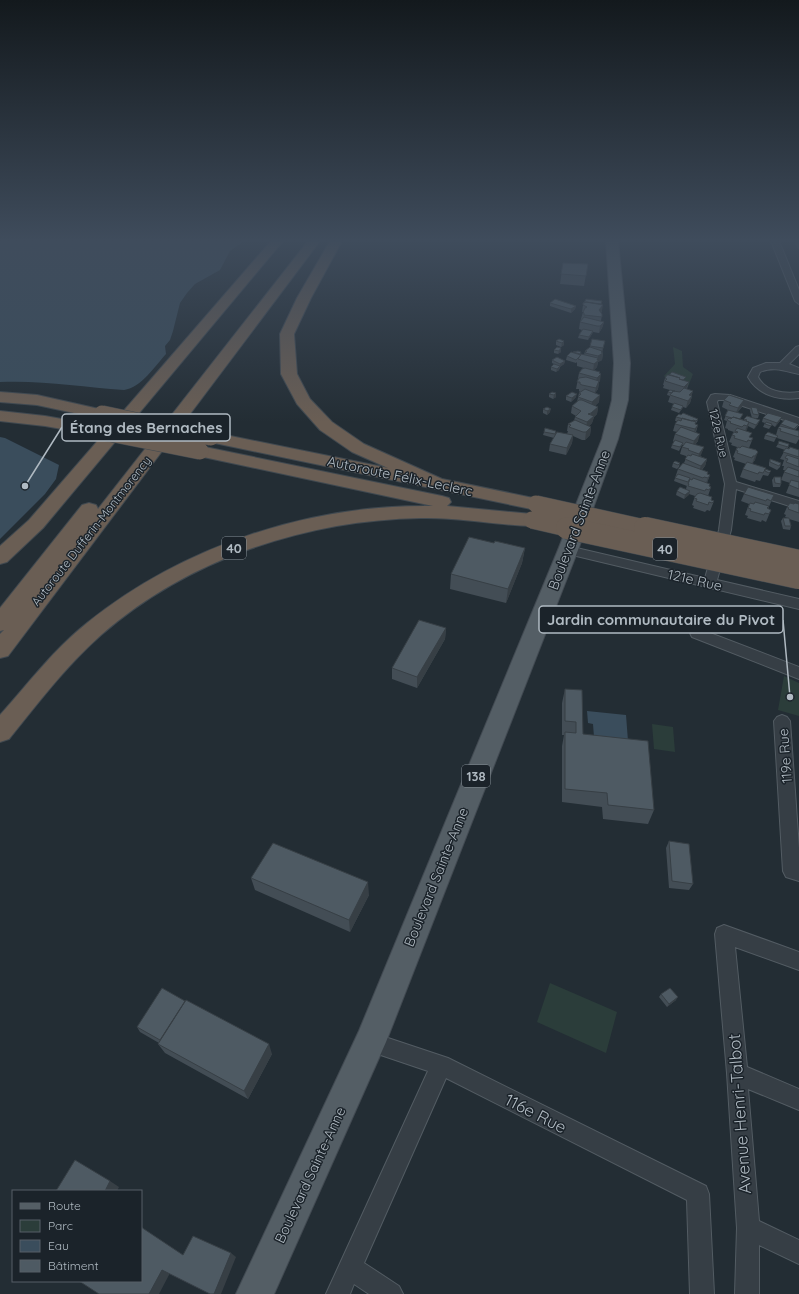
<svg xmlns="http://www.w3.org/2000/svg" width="799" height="1294" viewBox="0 0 799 1294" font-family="Quicksand,sans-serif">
  <rect width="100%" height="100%" fill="#232d34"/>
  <!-- green -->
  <path fill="#2b3d3a" d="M 673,347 L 682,351 L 683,367 L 693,374 L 688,387 L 668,380 L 664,376 L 675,364 Z
    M 784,676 L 799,683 L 799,716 L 778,710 Z
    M 652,724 L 673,727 L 675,752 L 654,749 Z
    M 550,983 L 617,1012 L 606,1053 L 537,1022 Z"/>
  <!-- water -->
  <path fill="#3a4d5c" d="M 0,241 L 244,241 L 230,251 L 220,270 L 195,284 L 187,293 L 180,303 L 173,331 L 170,340 L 165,346 L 166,354 C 154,367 142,387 124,390 C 83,387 41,380 0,382 Z
    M 0,437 L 5,438 L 59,465 L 56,479 L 45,494 L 0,539 Z
    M 587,711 L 626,715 L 628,741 L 594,737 L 593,724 L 588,723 Z"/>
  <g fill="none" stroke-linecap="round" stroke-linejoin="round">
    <defs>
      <path id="lane" d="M 544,607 L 546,607 L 639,617 L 642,619 L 639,621 L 546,611 L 543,609 Z"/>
      <path id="street" d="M 771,241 L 779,241 L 799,290 L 799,304 L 795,301 Z
        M 799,346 L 799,354 L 789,364 L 799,368 L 799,374 C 785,371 774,366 760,372 L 758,377 C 766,392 784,394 799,392 L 799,398 C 779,401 758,395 748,377 L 753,368 L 766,363 L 780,363 L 796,347 Z
        M 715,394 L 730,395 L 799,418 L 799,425 L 725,400 L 718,400 L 717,402 L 736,482 L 799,501 L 799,509 L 736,489 L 731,530 L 717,580 L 799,599 L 799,609 L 568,554 L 564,553 L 562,550 L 564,547 L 568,546 L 705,578 L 719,530 L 725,484 L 707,402 L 711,395 Z
        M 697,628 L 799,667 L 799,679 L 692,637 L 690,633 L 692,629 Z
        M 782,715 L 787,717 L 790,721 L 799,848 L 799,881 L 786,877 L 783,871 L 774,721 L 777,717 Z
        M 724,925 L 799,952 L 799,970 L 735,947 L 747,1067 L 799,1089 L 799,1110 L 748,1089 L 759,1221 L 799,1240 L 799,1264 L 759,1245 L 759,1294 L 735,1294 L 737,1228 L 727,1073 L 715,934 L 717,928 Z
        M 370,1032 L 448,1058 L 706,1186 L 709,1194 L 714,1294 L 690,1294 L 687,1200 L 446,1078 L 364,1263 L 399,1286 L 403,1294 L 369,1294 L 354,1284 L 350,1294 L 326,1294 L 428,1071 L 363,1049 L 360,1042 L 363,1035 Z"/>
      <path id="primary" d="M 606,241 L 618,241 L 630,363 L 628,400 L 618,439 L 578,550 L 386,1042 L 274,1294 L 236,1294 L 359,1031 L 558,550 L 602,439 L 612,400 L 614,363 Z"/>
      <path id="highway" d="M 271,241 L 283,241 L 43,528 L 7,562 L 0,564 L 0,546 L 29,520 Z
        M 308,241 L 320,241 L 8,656 L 0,658 L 0,634 L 4,630 L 0,631 L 0,608 L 82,505 L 89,503 L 96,505 L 98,509 Z
        M 330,241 L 342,241 L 311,298 L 294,334 L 297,374 L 310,399 L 332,422 L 364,444 L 442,479 L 543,500 L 545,504 L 543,508 L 536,510 L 205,441 L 203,437 L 205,433 L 211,432 L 388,468 L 352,452 L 320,430 L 297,404 L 281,374 L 280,334 L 297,298 Z
        M 0,392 L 37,395 L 108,411 L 110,414 L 108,417 L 102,419 L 37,405 L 0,402 Z
        M 0,411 L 45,416 L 90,424 L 96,425 L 98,429 L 96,433 L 90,434 L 45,426 L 0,421 Z
        M 200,446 L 442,496 L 449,498 L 451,502 L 447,506 L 532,514 L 539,516 L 541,520 L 539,524 L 532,526 C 495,525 458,517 421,518 C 306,520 188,559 101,635 C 66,666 38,703 9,739 L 0,742 L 0,715 C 28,684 54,649 87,623 C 183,546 310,504 433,506 L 194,455 L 191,451 L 194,447 Z"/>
    </defs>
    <!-- lane casing -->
    <use href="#lane" stroke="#535c63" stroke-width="1"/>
    <!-- street casing -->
    <use href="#street" stroke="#535c63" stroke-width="2"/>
    <!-- primary casing -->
    <use href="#primary" stroke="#424a52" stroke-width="2"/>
    <!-- highway casing -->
    <use href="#highway" stroke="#404950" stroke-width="2"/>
    <!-- lane -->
    <use href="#lane" fill="#363e45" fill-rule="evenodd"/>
    <!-- street -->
    <use href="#street" fill="#363e45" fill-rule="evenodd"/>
    <!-- primary -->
    <use href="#primary" fill="#545e65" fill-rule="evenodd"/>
    <!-- highway -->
    <use href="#highway" fill="#6a5e54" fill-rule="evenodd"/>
    <defs>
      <path id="highway-bridge-far1" d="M 102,414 L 211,437
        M 90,429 L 200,451
        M 536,504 L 649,529
        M 532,520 L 571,529"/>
      <path id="highway-bridge" d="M 567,528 L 799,578
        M 645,528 L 799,561"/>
    </defs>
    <!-- highway-bridge-far1 casing -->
    <use href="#highway-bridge-far1" stroke="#404950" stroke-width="18" stroke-linecap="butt"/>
    <!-- highway-bridge casing -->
    <use href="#highway-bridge" stroke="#404950" stroke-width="23" stroke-linecap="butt"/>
    <!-- highway-bridge-far1 -->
    <use href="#highway-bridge-far1" stroke="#6a5e54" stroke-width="17"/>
    <!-- highway-bridge -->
    <use href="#highway-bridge" stroke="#6a5e54" stroke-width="22"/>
  </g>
  <!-- wall -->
  <path fill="#434d55" d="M 794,241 L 799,241 L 799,249 L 798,249 Z
    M 563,263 L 588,264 L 584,286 L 560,284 Z
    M 550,303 L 576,306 L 575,309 L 571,313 L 550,306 Z
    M 601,304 L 602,311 L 601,313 L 602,314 L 601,321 L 604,322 L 602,328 L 599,333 L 593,332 L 592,334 L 588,340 L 578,338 L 579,335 L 582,330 L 579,329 L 580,322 L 581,319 L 583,312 L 582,312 L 583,305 Z
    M 559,339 L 564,345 L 561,347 L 556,345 L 556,341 Z
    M 605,341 L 602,353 L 603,353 L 602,360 L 598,362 L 597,367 L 594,370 L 600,374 L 600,381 L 599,382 L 598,389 L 595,393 L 599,402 L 595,406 L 598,407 L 597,414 L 594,417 L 592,423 L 589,426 L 591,427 L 590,435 L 585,440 L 582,440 L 573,436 L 572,443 L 566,455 L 549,451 L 550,444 L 554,438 L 543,435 L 544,432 L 556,431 L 556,433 L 569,435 L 567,434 L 568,431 L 567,431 L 568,424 L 574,421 L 575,417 L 576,416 L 571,413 L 572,406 L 577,402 L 579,393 L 580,392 L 579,391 L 579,389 L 576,389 L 579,373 L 584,368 L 577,366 L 577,362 L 576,363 L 566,360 L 567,356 L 573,353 L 573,352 L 578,351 L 581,355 L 584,355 L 585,351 L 590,347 L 590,346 Z
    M 561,348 L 561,352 L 558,354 L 554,353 L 554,350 Z
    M 552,360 L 565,361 L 564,364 L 560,367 L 559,370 L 556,372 L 551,370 L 551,367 L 554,364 L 552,363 Z
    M 665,378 L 689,382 L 687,389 L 693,391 L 691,395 L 692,396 L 690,403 L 686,408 L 683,407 L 682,409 L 679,413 L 671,410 L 672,407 L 674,404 L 668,402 L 670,396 L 667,395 L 668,392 L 670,390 L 663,388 L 664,385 L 663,385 Z
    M 556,393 L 556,397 L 553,399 L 549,397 L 549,394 Z
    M 566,396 L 576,397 L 571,402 L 566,400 Z
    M 724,400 L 742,407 L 737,413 L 740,419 L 744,420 L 744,419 L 752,418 L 750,411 L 751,407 L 759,415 L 758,418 L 753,418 L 758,424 L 754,429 L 748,426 L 746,431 L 751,438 L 753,438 L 749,448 L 756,450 L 755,460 L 752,464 L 771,471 L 768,476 L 763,475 L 760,481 L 756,480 L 755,482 L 740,477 L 743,469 L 746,464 L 734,460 L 735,458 L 733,457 L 737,447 L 731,445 L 732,443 L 729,442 L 732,435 L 734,432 L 728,430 L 728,429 L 725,428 L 727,421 L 724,420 L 728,410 L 722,407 Z
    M 543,409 L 550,412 L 547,415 L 543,413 Z
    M 676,417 L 698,419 L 697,422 L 695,424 L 698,425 L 696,432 L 698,441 L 695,445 L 704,447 L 700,456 L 707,459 L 705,466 L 702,470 L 708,472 L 708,474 L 710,475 L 707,483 L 709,486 L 711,487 L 708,496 L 712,500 L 714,501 L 710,511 L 707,510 L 705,512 L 693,508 L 694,506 L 692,505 L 695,496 L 689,494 L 684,499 L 676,495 L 677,491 L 686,489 L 687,485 L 687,486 L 674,481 L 678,469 L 684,463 L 686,458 L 686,456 L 680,454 L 682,447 L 684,445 L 682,445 L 679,451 L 671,448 L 672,445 L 674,442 L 673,441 L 675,434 L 677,432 L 673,431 L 675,424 L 677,421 L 675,421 Z
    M 763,418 L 780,421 L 775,427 L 772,425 L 769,429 L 763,427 L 765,423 L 762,422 Z
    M 781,424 L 799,424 L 797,428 L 795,430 L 799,431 L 799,439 L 796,444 L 777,438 L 778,436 L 777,436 L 774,442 L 764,439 L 765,435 L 776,435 L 778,428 Z
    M 778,444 L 789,444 L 788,448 L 799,450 L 799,497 L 786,493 L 790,483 L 781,480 L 785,470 L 783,470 L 784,466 L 782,466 L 784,460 L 780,459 L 785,450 L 776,447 Z
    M 770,459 L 781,463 L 780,467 L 777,470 L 769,466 L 769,463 Z
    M 673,463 L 680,463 L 679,467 L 677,469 L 672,467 Z
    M 774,477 L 781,484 L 780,487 L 773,487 L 772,480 Z
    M 744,494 L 774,495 L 768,509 L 771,510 L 766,522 L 762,520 L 761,522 L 747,518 L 748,516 L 745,515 L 749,504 L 741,501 Z
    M 794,504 L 799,504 L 799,522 L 789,519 L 791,526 L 790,530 L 783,529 L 781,521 L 783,518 L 788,518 L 785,517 L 786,515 L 784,514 L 787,507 Z
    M 494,543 L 525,548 L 522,563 L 506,603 L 450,589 L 451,574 Z
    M 446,628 L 445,639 L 417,688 L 392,679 L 392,668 Z
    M 565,689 L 583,734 L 654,810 L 648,824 L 603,819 L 602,807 L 562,802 L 562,746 L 564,735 L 562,735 L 562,703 Z
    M 669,841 L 693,884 L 689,890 L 669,888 L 666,848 Z
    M 251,878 L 369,895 L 350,932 L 255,890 Z
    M 661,994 L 676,1000 L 667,1007 L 659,997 Z
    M 137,1027 L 272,1054 L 248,1099 L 165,1053 L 158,1044 L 159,1043 L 140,1032 Z"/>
  <!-- shaded-wall -->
  <path fill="#373f45" d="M 603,305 L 602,311 L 598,317 L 599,310 Z
    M 576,306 L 575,309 L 571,313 L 571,309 Z
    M 604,322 L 602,328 L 599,333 L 600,326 Z
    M 593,331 L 592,334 L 588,340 L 589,337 Z
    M 564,341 L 564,345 L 561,347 L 562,343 Z
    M 605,341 L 602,353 L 603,353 L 602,360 L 598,362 L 597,367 L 593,371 L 594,364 L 598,359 L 598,356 L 602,351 Z
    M 561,348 L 561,352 L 558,354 L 559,351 Z
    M 565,361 L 564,364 L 560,367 L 559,370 L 556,372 L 557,369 L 560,367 L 560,364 Z
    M 600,372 L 600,375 L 601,374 L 600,381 L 599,382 L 598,389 L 594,395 L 596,388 L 595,385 L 597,378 Z
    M 689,382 L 686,389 L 682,394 L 684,387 Z
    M 693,391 L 691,398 L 692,396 L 690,403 L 686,408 L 689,395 Z
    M 556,393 L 556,397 L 553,399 L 554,395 Z
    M 577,394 L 576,397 L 571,402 L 572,398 Z
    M 600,395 L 599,402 L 591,409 L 592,402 Z
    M 744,400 L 742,407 L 735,415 L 738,408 Z
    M 598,407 L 597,414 L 594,417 L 592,423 L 586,429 L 587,422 L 590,420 L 591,413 Z
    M 551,409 L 550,412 L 547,415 L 547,411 Z
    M 782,417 L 780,421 L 775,427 L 777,423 Z
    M 760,420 L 758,424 L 754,429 L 756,425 Z
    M 749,422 L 747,430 L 744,433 L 747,426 Z
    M 698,425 L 695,432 L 693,436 L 695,429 Z
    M 591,427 L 590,435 L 585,440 L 586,432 Z
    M 700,434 L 698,441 L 692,448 L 694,441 Z
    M 573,435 L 572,443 L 566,455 L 567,448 Z
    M 704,447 L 701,455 L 697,461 L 699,454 Z
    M 758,452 L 755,460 L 752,464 L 755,456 Z
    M 707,459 L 705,466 L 698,473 L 701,466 Z
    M 710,475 L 707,482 L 705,485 L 708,478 Z
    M 690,491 L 689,495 L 684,499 L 685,495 Z
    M 525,548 L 522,563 L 506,603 L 508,589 Z
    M 446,628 L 445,639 L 417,688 L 417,677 Z
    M 368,882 L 369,895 L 350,932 L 349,920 Z
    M 678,997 L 676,1000 L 667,1007 L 669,1004 Z
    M 269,1044 L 272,1054 L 248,1099 L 244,1091 Z
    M 110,1181 L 119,1187 L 117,1191 L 105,1191 Z
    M 231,1253 L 236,1257 L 221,1294 L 214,1294 Z
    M 162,1270 L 170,1273 L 159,1294 L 149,1294 Z"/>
  <!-- building -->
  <path fill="#4e5a63" stroke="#373f45" d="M 563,263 L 588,264 L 586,276 L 561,274 Z
    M 555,299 L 576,306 L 571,309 L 550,303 Z
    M 586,299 L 602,301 L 601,304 L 586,302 L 584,303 Z
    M 586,302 L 603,305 L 599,310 L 602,314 L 602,317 L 584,315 L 584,313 L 583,312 L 585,308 L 587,307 L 583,305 L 583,303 Z
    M 584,317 L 604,322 L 600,326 L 597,326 L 580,322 Z
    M 583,329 L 593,331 L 589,337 L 579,335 Z
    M 559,339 L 564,341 L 562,343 L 556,341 Z
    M 592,339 L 605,341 L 603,348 L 590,346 Z
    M 557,347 L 561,348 L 559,351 L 554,350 Z
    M 590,347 L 602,351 L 601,352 L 603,353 L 598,356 L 585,353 L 587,351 L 585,351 Z
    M 578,351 L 581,352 L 580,354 L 573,352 Z
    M 571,352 L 581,355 L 576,360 L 567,356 Z
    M 581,354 L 598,358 L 597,360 L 599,360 L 594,364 L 578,359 Z
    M 557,357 L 565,361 L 560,364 L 552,360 Z
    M 554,364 L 560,366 L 557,369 L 551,367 Z
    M 585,368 L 600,372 L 599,373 L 601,374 L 597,378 L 579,373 L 582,369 Z
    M 672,372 L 686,377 L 683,380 L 679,379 L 680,378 L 669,375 Z
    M 667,375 L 671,375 L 680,378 L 679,379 L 689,382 L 684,387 L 665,381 L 667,379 L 665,378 Z
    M 586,377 L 599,381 L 596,388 L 582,385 L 580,384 L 580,382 L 577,382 L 579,378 Z
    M 684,388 L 693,391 L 689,395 L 692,396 L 688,401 L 670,395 L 673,391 L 680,392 Z
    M 585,389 L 600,395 L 592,402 L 578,397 L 581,394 L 579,393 Z
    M 670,390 L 675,391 L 673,391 L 672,393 L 668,392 Z
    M 552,392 L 556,393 L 554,395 L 549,394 Z
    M 572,392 L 577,394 L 572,398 L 566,396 Z
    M 729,395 L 744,400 L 738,408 L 729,405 L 731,403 L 724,400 Z
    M 579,400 L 582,400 L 598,407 L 591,413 L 588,414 L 594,416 L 587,422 L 575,417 L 581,411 L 572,406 Z
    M 674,403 L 683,406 L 681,410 L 672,407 Z
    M 547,407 L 551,409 L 547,411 L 543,409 Z
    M 751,407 L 757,408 L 759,415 L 753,414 Z
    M 728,410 L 743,414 L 740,419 L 733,417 L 732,418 L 725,416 Z
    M 683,413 L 698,419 L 696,421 L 693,420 L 692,421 L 676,417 L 679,414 L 681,415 Z
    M 768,413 L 782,417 L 777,423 L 763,418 Z
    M 747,416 L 760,420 L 756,425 L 746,421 L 747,420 L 744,419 Z
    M 733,417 L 749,422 L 747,426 L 744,425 L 742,427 L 730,423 L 731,422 L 727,420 L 729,418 L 731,419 Z
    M 682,418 L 696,422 L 695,424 L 698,425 L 695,429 L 675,424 L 678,420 L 681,421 Z
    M 785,419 L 799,424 L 794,429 L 781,424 Z
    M 575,420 L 591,427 L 586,432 L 583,432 L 569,427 L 571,425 L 568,424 Z
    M 766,422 L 772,424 L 771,426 L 765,424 Z
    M 780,426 L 784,427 L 799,431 L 799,437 L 780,431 L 781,429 L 778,428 Z
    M 681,427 L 700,434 L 694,441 L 675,434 Z
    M 545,428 L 556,431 L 555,434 L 544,432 Z
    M 737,428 L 752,433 L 749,437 L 753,438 L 751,441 L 748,440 L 747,442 L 734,438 L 735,436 L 732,435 L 734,432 L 737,433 L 738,432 L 735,431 Z
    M 557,432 L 573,435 L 567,448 L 550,444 Z
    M 768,432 L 778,436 L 776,438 L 765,435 Z
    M 675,440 L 683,443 L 680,447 L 672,445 Z
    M 779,441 L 789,444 L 788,447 L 778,444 Z
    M 686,442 L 704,447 L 699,454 L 688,450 L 689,449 L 682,447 Z
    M 742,446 L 756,450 L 758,452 L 755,456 L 753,456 L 752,458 L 737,453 L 738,451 L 736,450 L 738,447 L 740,448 Z
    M 790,447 L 799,450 L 799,457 L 783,452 L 786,448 L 789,449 Z
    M 692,454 L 707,459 L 701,466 L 685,459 L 688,455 L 691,456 Z
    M 787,455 L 799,459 L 799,467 L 786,462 L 788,459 L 785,458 Z
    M 770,459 L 781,463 L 779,466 L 770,462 Z
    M 675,461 L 680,463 L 678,465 L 673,463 Z
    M 747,462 L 766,468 L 763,473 L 759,472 L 758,474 L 743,469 Z
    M 683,463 L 708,472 L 707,474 L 710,475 L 708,478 L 704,477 L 703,478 L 678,469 Z
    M 788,467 L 799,471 L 799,477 L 784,472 Z
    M 765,469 L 771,471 L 769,473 L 765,471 Z
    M 678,474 L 690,478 L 688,482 L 675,478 Z
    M 774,477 L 781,477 L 781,484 L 775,483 Z
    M 693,478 L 710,484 L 709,486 L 711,487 L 709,490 L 706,489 L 705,491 L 688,486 L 689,484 L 688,484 L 690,479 L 692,480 Z
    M 791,480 L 799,482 L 799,489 L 789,485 Z
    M 680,487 L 690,491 L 685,495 L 677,491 Z
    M 748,487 L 774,495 L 771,501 L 767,499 L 766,501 L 744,494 Z
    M 700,493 L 712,497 L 711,500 L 714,501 L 712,503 L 709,502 L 708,505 L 696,501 L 697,499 L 694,498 L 697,494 Z
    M 755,502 L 769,506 L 767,508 L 771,510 L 769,514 L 765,513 L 764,515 L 750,511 L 751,509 L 748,508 L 750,503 L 754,504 Z
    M 790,503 L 794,504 L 795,503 L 799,504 L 799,513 L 788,509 L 789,508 L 787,507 Z
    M 783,518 L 789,518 L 791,526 L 785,526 Z
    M 469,537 L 494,543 L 495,541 L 525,548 L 508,589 L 451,574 Z
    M 419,620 L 446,628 L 417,677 L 392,668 Z
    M 565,689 L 582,690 L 583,734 L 648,741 L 654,810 L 608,805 L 607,793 L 565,789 L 565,732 L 576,733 L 576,722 L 565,721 Z
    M 669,841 L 689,844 L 693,884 L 672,881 Z
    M 273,843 L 368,882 L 349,920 L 251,878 Z
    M 162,988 L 185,1001 L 160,1040 L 137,1027 Z
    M 670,988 L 678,997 L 669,1004 L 661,994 Z
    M 186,1000 L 269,1044 L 244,1091 L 158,1044 Z
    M 75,1160 L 110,1181 L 105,1191 L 56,1191 Z
    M 141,1227 L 183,1255 L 193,1236 L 231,1253 L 214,1294 L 210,1294 L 162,1270 L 149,1294 L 99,1294 L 79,1281 L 141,1281 Z"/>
  <!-- sky -->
  <linearGradient id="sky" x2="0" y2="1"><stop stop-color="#13191d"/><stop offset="0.57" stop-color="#3f4c5c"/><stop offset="1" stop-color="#3f4c5c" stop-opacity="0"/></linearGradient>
  <rect width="799" height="422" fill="url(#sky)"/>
  <g text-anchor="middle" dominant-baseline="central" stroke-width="3" stroke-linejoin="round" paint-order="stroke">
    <!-- far-street labels -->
    <g font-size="12" fill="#b0bac2" stroke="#1b232a">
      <text transform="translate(719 433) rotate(77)">122e Rue</text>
      <text transform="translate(91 531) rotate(-52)">Autoroute Dufferin-Montmorency</text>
    </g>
    <!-- shield labels -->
    <g fill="#1b232a" stroke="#838d94" stroke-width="1">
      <rect x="222" y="537" width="24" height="22" rx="3"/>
      <rect x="653" y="538" width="24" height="22" rx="3"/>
      <rect x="462" y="765" width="28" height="22" rx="3"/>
    </g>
    <g font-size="13" font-weight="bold" fill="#b0bac2">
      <text x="234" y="548">40</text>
      <text x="665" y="549">40</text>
      <text x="476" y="776">138</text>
    </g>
    <!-- street labels -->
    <g font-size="14" fill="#b0bac2" stroke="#1b232a">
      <text transform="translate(400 476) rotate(12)">Autoroute Félix-Leclerc</text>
      <text transform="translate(579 520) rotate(-69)">Boulevard Sainte-Anne</text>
      <text transform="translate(695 580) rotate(13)">121e Rue</text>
      <text transform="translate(785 756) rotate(-94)">119e Rue</text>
      <text transform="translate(436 877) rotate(-68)">Boulevard Sainte-Anne</text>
      <text transform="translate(310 1175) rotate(-65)">Boulevard Sainte-Anne</text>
    </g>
    <!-- near-street labels -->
    <g font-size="17" fill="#b0bac2" stroke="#1b232a">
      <text transform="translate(536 1113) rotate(27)">116e Rue</text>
      <text transform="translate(739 1114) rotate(-94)">Avenue Henri-Talbot</text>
    </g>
  </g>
  <!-- callouts -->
  <path fill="none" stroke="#b0bac2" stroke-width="1.5" d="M25 486L62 427M790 697L783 620"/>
  <g fill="#b0bac2" stroke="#1b232a" stroke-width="1.5">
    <circle cx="25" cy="486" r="4"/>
    <circle cx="790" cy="697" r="4"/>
  </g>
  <g fill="#1b232a" stroke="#b0bac2" stroke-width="1.5">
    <rect x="62" y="414" width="168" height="27" rx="4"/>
    <rect x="539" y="606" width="244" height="27" rx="4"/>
  </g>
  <g font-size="15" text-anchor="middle" font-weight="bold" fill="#b0bac2">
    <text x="146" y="433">Étang des Bernaches</text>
    <text x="661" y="625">Jardin communautaire du Pivot</text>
  </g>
  <!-- legend -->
  <rect x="12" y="1190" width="130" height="92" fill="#1b232a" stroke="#575f67"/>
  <rect x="20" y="1203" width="20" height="6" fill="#545e65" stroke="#575f67"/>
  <text x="48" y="1210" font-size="12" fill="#b0bac2">Route</text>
  <rect x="20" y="1220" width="20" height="12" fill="#2b3d3a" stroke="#575f67"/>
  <text x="48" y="1230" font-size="12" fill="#b0bac2">Parc</text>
  <rect x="20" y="1240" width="20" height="12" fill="#3a4d5c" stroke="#575f67"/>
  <text x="48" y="1250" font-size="12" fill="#b0bac2">Eau</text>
  <rect x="20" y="1260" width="20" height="12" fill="#4e5a63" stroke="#575f67"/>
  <text x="48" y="1270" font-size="12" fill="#b0bac2">Bâtiment</text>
</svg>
